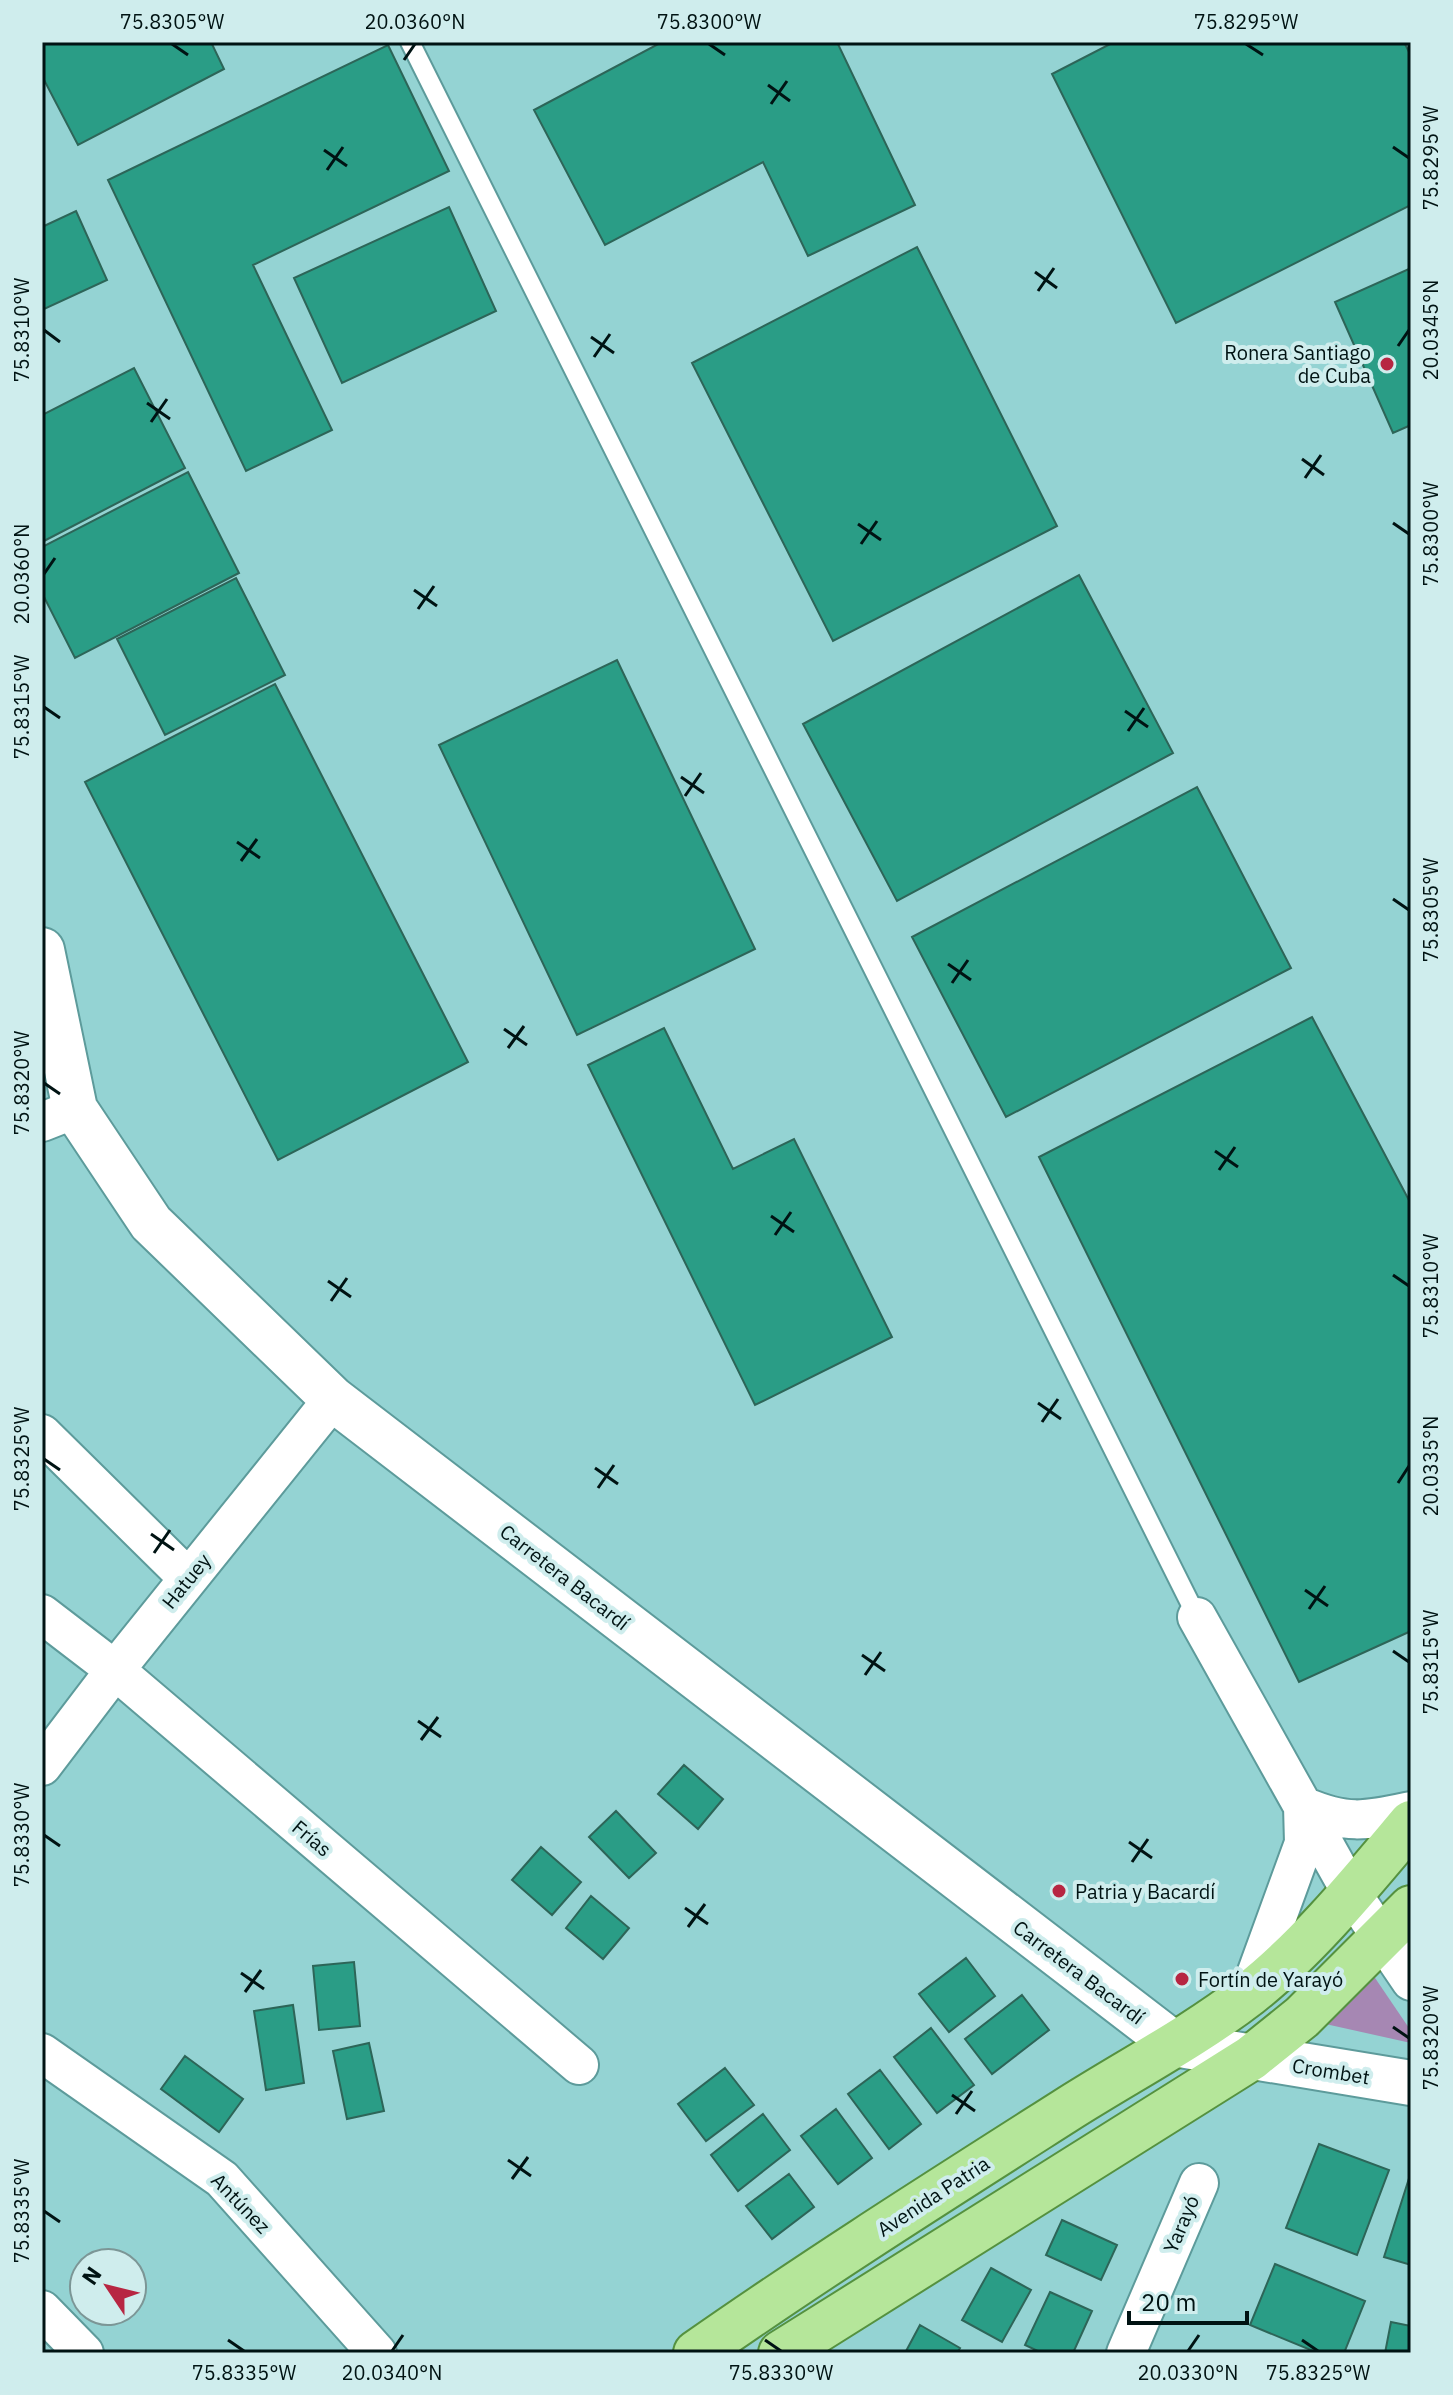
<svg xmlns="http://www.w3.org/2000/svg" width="1453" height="2395" viewBox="0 0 1453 2395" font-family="'IBM Plex Sans',sans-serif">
  <rect width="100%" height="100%" fill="#94d3d3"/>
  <!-- green -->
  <path fill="#a687b3" d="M 1371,1972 L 1411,2031 L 1411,2043 L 1321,2023 Z"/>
  <!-- building -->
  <path fill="#2a9d86" stroke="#2d6558" stroke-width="2" d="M 42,42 L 211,42 L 224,69 L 78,145 L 42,76 Z
    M 662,42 L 837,42 L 915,205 L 808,256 L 763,162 L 605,245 L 534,110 Z
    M 1114,42 L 1404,42 L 1411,56 L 1411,205 L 1176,323 L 1052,74 Z
    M 388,45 L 449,171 L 253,265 L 332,430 L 246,471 L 108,180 Z
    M 449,207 L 496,311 L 342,383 L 294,278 Z
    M 76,211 L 107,280 L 42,310 L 42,227 Z
    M 917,247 L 1057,526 L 833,641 L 692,363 Z
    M 1411,268 L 1411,425 L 1393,433 L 1335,302 Z
    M 134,368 L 185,468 L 42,542 L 42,415 Z
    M 188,472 L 239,573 L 75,658 L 42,593 L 42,547 Z
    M 1079,575 L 1173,753 L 897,901 L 803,724 Z
    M 236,578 L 285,675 L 165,735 L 117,639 Z
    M 617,660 L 755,949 L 577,1035 L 439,745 Z
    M 275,684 L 468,1062 L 278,1160 L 85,782 Z
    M 1197,787 L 1291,968 L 1006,1117 L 912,937 Z
    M 1312,1017 L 1411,1204 L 1411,1631 L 1299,1682 L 1039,1157 Z
    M 664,1028 L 733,1169 L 794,1139 L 892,1337 L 755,1405 L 588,1065 Z
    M 684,1765 L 723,1799 L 698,1829 L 658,1794 Z
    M 616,1811 L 656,1853 L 629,1878 L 589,1837 Z
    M 541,1847 L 581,1882 L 552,1915 L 512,1880 Z
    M 591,1896 L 629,1928 L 603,1959 L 566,1928 Z
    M 966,1958 L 995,1996 L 949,2032 L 919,1994 Z
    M 354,1962 L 360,2026 L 319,2030 L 313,1966 Z
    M 1022,1995 L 1049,2030 L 992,2074 L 965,2039 Z
    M 293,2005 L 304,2083 L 266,2090 L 254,2011 Z
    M 931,2028 L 974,2085 L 937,2113 L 894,2057 Z
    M 369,2043 L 384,2111 L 347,2119 L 333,2051 Z
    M 185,2056 L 243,2099 L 219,2132 L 161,2089 Z
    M 725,2068 L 754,2105 L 706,2141 L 678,2104 Z
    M 880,2070 L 921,2124 L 889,2149 L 848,2094 Z
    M 836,2109 L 872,2158 L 838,2184 L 801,2136 Z
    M 763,2114 L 790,2150 L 738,2191 L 711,2155 Z
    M 1319,2144 L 1389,2170 L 1357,2255 L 1286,2228 Z
    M 1411,2172 L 1411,2265 L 1384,2257 Z
    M 789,2174 L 814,2207 L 772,2239 L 746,2206 Z
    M 1062,2220 L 1117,2245 L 1101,2280 L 1046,2255 Z
    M 1275,2264 L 1365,2301 L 1344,2353 L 1318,2353 L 1250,2325 Z
    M 991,2268 L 1031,2290 L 1002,2342 L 962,2320 Z
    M 1050,2292 L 1092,2311 L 1073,2353 L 1042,2353 L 1025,2345 Z
    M 1391,2322 L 1411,2326 L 1411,2353 L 1385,2353 Z
    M 920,2325 L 960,2348 L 957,2353 L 905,2353 Z"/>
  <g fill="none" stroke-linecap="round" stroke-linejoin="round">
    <defs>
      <path id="service" d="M 410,42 L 1197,1617"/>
      <path id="minor" d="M 42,1122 L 75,1109
        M 42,1434 L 188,1578
        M 42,1614 L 115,1670 L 579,2065
        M 1197,1617 L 1352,1894 L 1411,1981
        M 42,1766 L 115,1670 L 333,1399
        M 1249,1994 L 1304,1843 L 1303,1806 C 1348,1825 1364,1821 1411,1811
        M 42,2053 L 222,2179 L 377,2353
        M 42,2310 L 84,2353
        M 1126,2353 L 1199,2183"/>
      <path id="tertiary" d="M 42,950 L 75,1109 L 151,1223 L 333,1399 L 1174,2044"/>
      <path id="secondary" d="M 1174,2044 L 1411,2083"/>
      <path id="primary" d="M 696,2353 C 816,2269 941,2190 1065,2111 C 1126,2072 1192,2038 1249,1994 C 1308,1948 1363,1880 1411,1823
        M 781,2353 L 1251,2058 L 1302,2017 L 1411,1908"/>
    </defs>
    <!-- service casing -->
    <use href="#service" stroke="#5d9b9b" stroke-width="22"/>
    <!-- minor casing -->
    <use href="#minor" stroke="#5d9b9b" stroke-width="42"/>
    <!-- tertiary casing -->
    <use href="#tertiary" stroke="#5d9b9b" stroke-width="48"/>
    <!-- secondary casing -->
    <use href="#secondary" stroke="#5d9b9b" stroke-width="48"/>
    <!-- primary casing -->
    <use href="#primary" stroke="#55913f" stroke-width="48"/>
    <!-- service -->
    <use href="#service" stroke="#fff" stroke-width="18"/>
    <!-- minor -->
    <use href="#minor" stroke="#fff" stroke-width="38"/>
    <!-- tertiary -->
    <use href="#tertiary" stroke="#fff" stroke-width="44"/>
    <!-- secondary -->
    <use href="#secondary" stroke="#fff" stroke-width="44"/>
    <!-- primary -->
    <use href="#primary" stroke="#b5e69a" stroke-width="44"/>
  </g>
  <!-- ticks -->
  <path fill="none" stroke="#001313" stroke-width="3" d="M 172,44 L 188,55M 709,44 L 725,55M 1246,44 L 1263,55M 404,60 L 415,44M 768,85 L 790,101M 771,104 L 787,81M 1393,147 L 1409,158M 324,150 L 347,166M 327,170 L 343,147M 1035,272 L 1057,288M 1038,291 L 1054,268M 44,330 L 60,342M 591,337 L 614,353M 1398,346 L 1409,330M 594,357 L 610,334M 147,403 L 170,419M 151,422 L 167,399M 1302,459 L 1324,475M 1305,478 L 1321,455M 1393,523 L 1409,534M 858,524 L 881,540M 861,544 L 877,521M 44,574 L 55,558M 414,590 L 437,606M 418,609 L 434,586M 44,707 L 60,718M 1125,711 L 1148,727M 1128,731 L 1144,708M 681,777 L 704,793M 685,796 L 701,773M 237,842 L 260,858M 241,861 L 257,839M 1393,899 L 1409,910M 948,964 L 971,980M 952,983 L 968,960M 504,1029 L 527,1045M 508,1048 L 524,1026M 44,1083 L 60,1094M 1215,1151 L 1238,1167M 1219,1170 L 1235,1147M 771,1216 L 794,1232M 775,1235 L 791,1212M 1393,1275 L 1409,1286M 328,1281 L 351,1297M 331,1301 L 347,1278M 1038,1403 L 1061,1419M 1042,1422 L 1058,1399M 44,1459 L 60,1470M 595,1468 L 618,1484M 1398,1483 L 1409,1466M 598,1488 L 614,1465M 151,1534 L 174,1550M 154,1553 L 170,1530M 1305,1590 L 1328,1606M 1309,1609 L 1325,1586M 1393,1651 L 1409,1662M 862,1655 L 885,1671M 865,1675 L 881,1652M 418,1721 L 441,1737M 421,1740 L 438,1717M 44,1835 L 60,1846M 1129,1842 L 1152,1858M 1132,1862 L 1148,1839M 685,1908 L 708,1924M 688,1927 L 705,1904M 241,1973 L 264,1989M 245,1992 L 261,1970M 1393,2027 L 1409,2038M 952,2095 L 975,2111M 956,2114 L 972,2091M 508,2160 L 531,2176M 512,2179 L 528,2157M 44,2211 L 60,2222M 228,2340 L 244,2351M 765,2340 L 781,2351M 1302,2340 L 1318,2351M 392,2351 L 403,2335M 1188,2351 L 1199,2335"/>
  <!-- markers -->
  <g fill="#b72642" stroke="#cfeded" stroke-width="3">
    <circle cx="1387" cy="364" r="8"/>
    <circle cx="1059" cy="1891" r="8"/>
    <circle cx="1182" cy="1979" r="8"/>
  </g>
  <g text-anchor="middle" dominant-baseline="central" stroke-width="8" stroke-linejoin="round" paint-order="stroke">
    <!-- poi labels -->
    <g font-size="20" fill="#001313" stroke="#cfeded" text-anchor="start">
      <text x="1371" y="352" text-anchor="end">Ronera Santiago<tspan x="1371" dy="23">de Cuba</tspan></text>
      <text x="1075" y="1891">Patria y Bacardí</text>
      <text x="1198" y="1979">Fortín de Yarayó</text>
    </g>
    <!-- street labels -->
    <g font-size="20" fill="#001313" stroke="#cfeded">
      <text transform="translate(565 1577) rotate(38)">Carretera Bacardí</text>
      <text transform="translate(186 1581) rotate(-51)">Hatuey</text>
      <text transform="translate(312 1838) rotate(40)">Frías</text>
      <text transform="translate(1079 1972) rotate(37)">Carretera Bacardí</text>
      <text transform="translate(1331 2071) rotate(9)">Crombet</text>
      <text transform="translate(933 2196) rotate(-33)">Avenida Patria</text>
      <text transform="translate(241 2203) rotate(46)">Antúnez</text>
      <text transform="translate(1181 2224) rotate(-67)">Yarayó</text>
    </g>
  </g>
  <!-- border -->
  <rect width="1453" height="2395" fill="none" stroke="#cfeded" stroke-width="88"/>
  <!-- north arrow -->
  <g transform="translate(108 2287) rotate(305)"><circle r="38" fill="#cfeded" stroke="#7c9696" stroke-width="2"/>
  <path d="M0-6L14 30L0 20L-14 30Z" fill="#b72642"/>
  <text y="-12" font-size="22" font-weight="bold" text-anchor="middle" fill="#001313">N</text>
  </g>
  <!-- scale -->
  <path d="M1129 2311v12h118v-12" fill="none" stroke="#001313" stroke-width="4"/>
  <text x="1141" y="2311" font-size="24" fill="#001313" stroke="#cfeded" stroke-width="6" paint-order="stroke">20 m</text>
  <rect x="44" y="44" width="1365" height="2307" fill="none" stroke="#001313" stroke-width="3"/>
  <g font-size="20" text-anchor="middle" fill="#001313">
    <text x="172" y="29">75.8305°W</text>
    <text x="415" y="29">20.0360°N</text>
    <text x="709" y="29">75.8300°W</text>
    <text x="1246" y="29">75.8295°W</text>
    <text transform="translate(1431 158) rotate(-90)" y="7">75.8295°W</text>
    <text transform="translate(1431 330) rotate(-90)" y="7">20.0345°N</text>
    <text transform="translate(22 330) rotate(-90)" y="7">75.8310°W</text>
    <text transform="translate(1431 534) rotate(-90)" y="7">75.8300°W</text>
    <text transform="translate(22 574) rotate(-90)" y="7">20.0360°N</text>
    <text transform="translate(22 707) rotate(-90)" y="7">75.8315°W</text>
    <text transform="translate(1431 910) rotate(-90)" y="7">75.8305°W</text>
    <text transform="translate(22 1083) rotate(-90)" y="7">75.8320°W</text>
    <text transform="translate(1431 1286) rotate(-90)" y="7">75.8310°W</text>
    <text transform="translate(22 1459) rotate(-90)" y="7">75.8325°W</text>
    <text transform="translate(1431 1466) rotate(-90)" y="7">20.0335°N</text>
    <text transform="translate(1431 1662) rotate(-90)" y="7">75.8315°W</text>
    <text transform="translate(22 1835) rotate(-90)" y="7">75.8330°W</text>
    <text transform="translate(1431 2038) rotate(-90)" y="7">75.8320°W</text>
    <text transform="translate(22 2211) rotate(-90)" y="7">75.8335°W</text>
    <text x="244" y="2380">75.8335°W</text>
    <text x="392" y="2380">20.0340°N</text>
    <text x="781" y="2380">75.8330°W</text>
    <text x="1188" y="2380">20.0330°N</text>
    <text x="1318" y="2380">75.8325°W</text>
  </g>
</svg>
